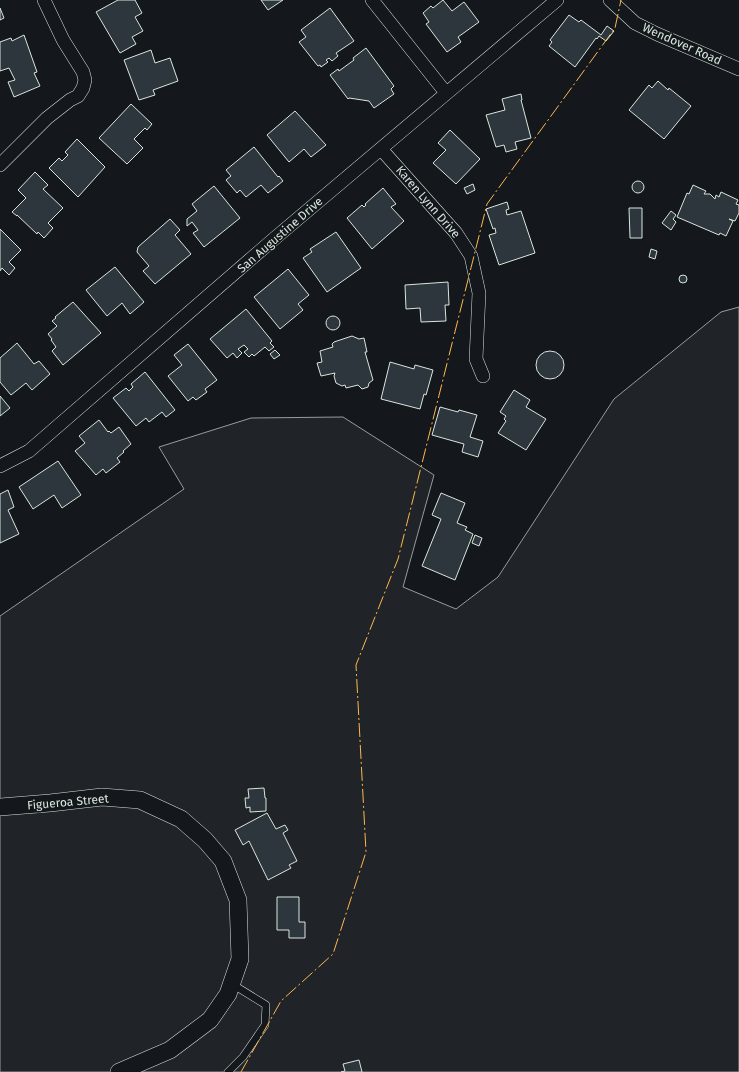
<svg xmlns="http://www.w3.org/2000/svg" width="739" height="1072" viewBox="0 0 739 1072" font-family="'Fira Sans',sans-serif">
  <rect width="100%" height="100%" fill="#14181c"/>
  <!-- green -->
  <path fill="#202428" stroke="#939e99" d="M 739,307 L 739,1072 L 0,1072 L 0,616 L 184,489 L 159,447 L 251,418 L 343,417 L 434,475 L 403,587 L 456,609 L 498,577 L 614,399 L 721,312 Z"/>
  <!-- building -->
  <path fill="#2c363c" stroke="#d8e6dc" d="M 118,0 L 135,0 L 142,13 L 135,17 L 143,31 L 132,37 L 136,44 L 120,53 L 96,12 Z
    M 261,0 L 283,0 L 268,10 Z
    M 443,0 L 452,11 L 464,2 L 479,22 L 458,37 L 461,42 L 447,52 L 426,24 L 429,22 L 423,13 L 431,6 L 433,8 Z
    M 0,8 L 4,18 L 0,20 Z
    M 330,8 L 354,41 L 336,53 L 338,56 L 332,61 L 329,58 L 326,60 L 328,62 L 321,67 L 320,65 L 318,66 L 299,42 L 306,37 L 301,30 Z
    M 569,15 L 579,22 L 581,20 L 601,35 L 607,26 L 614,31 L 606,41 L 599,36 L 597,39 L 596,38 L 575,67 L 549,46 L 552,42 L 550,40 Z
    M 24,35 L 37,72 L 34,73 L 40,86 L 14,97 L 8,82 L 15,80 L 9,68 L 0,71 L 0,42 L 11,38 L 12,41 Z
    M 366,48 L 394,86 L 391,89 L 394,94 L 374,108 L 369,101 L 349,98 L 348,99 L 330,75 L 338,69 L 339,71 L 354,60 L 353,58 Z
    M 151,50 L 155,63 L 170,58 L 178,81 L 153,90 L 155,95 L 139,100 L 124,60 Z
    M 658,81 L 668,90 L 669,88 L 691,106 L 664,139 L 629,110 L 649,85 L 652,88 Z
    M 521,94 L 522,100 L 521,100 L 531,138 L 515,142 L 517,149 L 506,152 L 504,145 L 496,147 L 486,115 L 505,110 L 502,99 Z
    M 131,104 L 152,124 L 147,130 L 145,128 L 134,139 L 143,148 L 127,164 L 99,138 Z
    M 295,111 L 326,145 L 311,157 L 304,149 L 289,162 L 267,135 Z
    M 450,130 L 480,159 L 456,184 L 433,163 L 446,150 L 438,143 Z
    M 77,139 L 105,167 L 78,197 L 49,168 L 59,158 L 62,161 L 68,155 L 65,152 Z
    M 254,147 L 278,177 L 279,176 L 283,181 L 268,193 L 261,185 L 246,197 L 240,190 L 237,193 L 226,180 L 231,176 L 226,170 Z
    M 35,172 L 48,185 L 43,189 L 63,208 L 48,223 L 53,228 L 44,238 L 38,232 L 37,234 L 17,215 L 17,216 L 12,212 L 26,198 L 18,190 Z
    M632 187a6 6 0 1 1 12 0a6 6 0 1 1-12 0Z
    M 473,184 L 475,190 L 467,194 L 464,188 Z
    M 693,185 L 706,191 L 704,194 L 710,194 L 715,199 L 716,195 L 719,197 L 721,192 L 738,200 L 736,204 L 739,205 L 739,213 L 735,221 L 729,219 L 733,221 L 726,236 L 720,233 L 719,235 L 677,217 L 687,193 L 689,194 Z
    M 214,186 L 240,218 L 204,247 L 193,233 L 198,230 L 192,222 L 187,226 L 187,219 L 197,211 L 192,204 Z
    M 383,188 L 396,204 L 391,207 L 404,221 L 372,249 L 347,218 L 362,205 L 364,207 L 366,205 L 365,204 Z
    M 507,202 L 509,209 L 506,210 L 507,215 L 521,211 L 535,253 L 499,265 L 489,235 L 496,233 L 495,228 L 493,229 L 486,209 Z
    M 629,208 L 642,208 L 642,238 L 630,238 Z
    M 671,211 L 676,215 L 673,219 L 676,222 L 671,230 L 662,223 Z
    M 170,219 L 180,230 L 175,235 L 191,254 L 155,284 L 143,271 L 149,266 L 137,252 L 138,247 Z
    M 0,229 L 21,250 L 9,262 L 15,268 L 9,275 L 2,268 L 0,271 Z
    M 336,232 L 361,268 L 327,292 L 303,258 L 312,252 L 310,249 Z
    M 651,249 L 657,251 L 655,259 L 649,257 Z
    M 115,267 L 144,302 L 130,314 L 122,303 L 107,316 L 86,290 Z
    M 288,269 L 309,295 L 298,304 L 303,310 L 280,329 L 254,297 Z
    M679 279a4 4 0 1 1 8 0a4 4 0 1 1-8 0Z
    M 448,282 L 449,305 L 445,305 L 446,321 L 421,322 L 420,308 L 406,309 L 405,285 Z
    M 73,302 L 101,333 L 63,365 L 52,351 L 56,347 L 51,340 L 52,339 L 48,334 L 57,326 L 52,321 L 56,318 L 55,317 Z
    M 246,309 L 272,341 L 270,343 L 274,347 L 269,351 L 265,347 L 254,356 L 252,354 L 249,357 L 244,352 L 248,349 L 244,345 L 238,349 L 242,353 L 237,358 L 233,353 L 227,358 L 210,339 Z
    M326 323a7 7 0 1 1 14 0a7 7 0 1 1-14 0Z
    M 352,336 L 359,339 L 364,338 L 367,352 L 365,352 L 373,380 L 369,383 L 368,387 L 362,389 L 358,385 L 346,388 L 345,385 L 342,386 L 336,383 L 334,376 L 335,373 L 321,376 L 317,363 L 322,362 L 320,351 L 333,347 L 332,344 L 334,342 Z
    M 17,343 L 34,364 L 39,361 L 50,374 L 32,390 L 26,383 L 11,395 L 0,382 L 0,358 Z
    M 188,344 L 217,380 L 205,389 L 207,392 L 196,400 L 193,397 L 188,401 L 168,376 L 182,365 L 174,355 Z
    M 275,350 L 280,355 L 274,359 L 270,354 Z
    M536 365a14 14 0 1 1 28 0a14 14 0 1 1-28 0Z
    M 390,362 L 414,369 L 415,365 L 433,370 L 426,395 L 424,394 L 420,409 L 381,399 Z
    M 145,372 L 175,410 L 166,417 L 162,412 L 149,422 L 146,418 L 136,426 L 113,398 L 126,388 L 129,391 L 133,387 L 131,384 Z
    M 514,390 L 530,400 L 526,407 L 546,419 L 526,450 L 498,433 L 506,421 L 504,419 L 506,416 L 500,412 Z
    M 0,396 L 10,408 L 0,416 Z
    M 440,407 L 458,412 L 459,410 L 477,415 L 470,437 L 483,441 L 478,457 L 462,452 L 464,444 L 432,435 Z
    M 99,420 L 108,432 L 109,431 L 111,433 L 119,427 L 131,444 L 123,451 L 124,452 L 117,458 L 120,462 L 106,473 L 103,469 L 96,475 L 75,451 L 85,443 L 79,436 Z
    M 58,461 L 81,495 L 62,508 L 54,495 L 33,509 L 19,487 Z
    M 8,490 L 14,507 L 8,510 L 19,534 L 0,543 L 0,494 Z
    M 441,493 L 465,503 L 457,523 L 467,527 L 465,530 L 473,534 L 455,580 L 422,566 L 441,519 L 432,515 Z
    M 475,535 L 482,538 L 479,546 L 472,543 Z
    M 264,788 L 265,798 L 266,798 L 266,811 L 250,812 L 250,807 L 246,808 L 245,798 L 249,798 L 248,789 Z
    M 267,813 L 276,829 L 285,825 L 288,830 L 283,833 L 297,861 L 289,865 L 291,868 L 268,880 L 249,841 L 243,845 L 235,830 Z
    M 277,897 L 299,897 L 299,922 L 305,922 L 305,938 L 289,938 L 289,930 L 277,930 Z
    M 359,1060 L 362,1072 L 341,1072 L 345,1071 L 343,1064 Z"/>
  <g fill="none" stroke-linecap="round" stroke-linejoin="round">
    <defs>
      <path id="service" d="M 228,1072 L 243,1057 L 265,1025 L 266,1005 L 232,984"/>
      <path id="minor" d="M 372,0 L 446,93
        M 610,0 L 635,23 L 657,34 L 739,69
        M 381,149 L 456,233 L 471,256 L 479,293 L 476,359 L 483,376
        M 0,165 L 47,118 L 70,100 L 78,96 L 83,88 L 85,80 L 83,72 L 63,40 L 44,0
        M 0,466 L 29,451 L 275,238 L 557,0"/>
      <path id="tertiary" d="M 0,807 L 50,803 L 102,797 L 140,800 L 181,819 L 205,840 L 223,861 L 238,900 L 240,959 L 228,994 L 210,1020 L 170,1050 L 119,1072"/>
    </defs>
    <!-- service casing -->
    <use href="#service" stroke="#d8e6dc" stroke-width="8"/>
    <!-- minor casing -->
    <use href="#minor" stroke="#d8e6dc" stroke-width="14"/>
    <!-- tertiary casing -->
    <use href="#tertiary" stroke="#d8e6dc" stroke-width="18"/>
    <!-- service -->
    <use href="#service" stroke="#14181c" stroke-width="7"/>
    <!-- minor -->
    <use href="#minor" stroke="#14181c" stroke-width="13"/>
    <!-- tertiary -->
    <use href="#tertiary" stroke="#14181c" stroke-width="17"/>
    <!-- power -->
    <path stroke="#ffb74d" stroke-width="1" stroke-dasharray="14 3 2 3" stroke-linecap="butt" d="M 241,1072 L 281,1001 L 333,954 L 366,852 L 356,665 L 398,559 L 487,204 L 615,28 L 621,0"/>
  </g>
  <g text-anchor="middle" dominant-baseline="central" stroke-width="3" stroke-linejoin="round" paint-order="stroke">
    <!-- street labels -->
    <g font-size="12" fill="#d8e6dc" stroke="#14181c">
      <text transform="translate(682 44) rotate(24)">Wendover Road</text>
      <text transform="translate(428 202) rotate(49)">Karen Lynn Drive</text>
      <text transform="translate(280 235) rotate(-41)">San Augustine Drive</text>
      <text transform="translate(68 802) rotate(-5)">Figueroa Street</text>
    </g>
  </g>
</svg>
